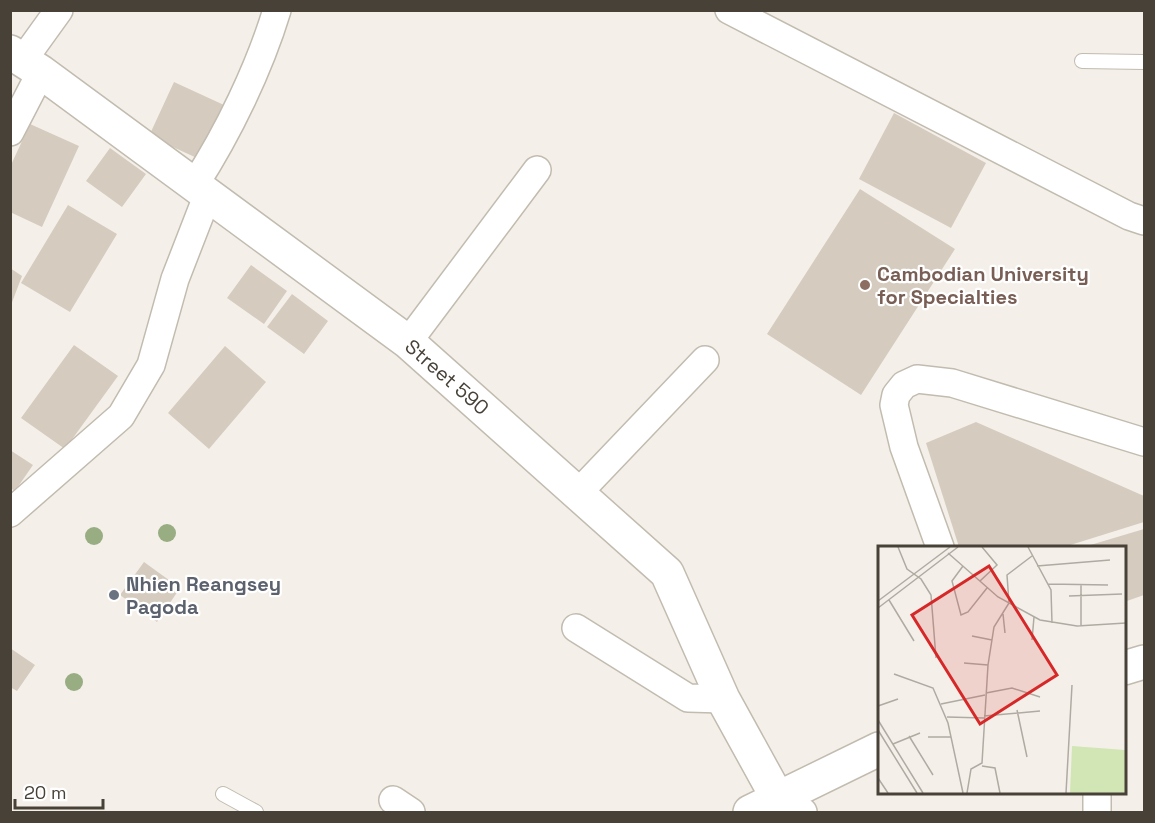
<svg xmlns="http://www.w3.org/2000/svg" width="1155" height="823" viewBox="0 0 1155 823" font-family="'Space Grotesk',sans-serif">
  <rect width="100%" height="100%" fill="#f4f0e9"/>
  <!-- building -->
  <path fill="#d5ccbf" d="M 174,82 L 224,105 L 199,159 L 149,136 Z
    M 894,113 L 986,163 L 951,228 L 859,179 Z
    M 30,124 L 79,146 L 42,227 L 10,212 L 10,167 Z
    M 110,148 L 146,174 L 122,207 L 86,181 Z
    M 860,189 L 955,249 L 861,395 L 767,334 Z
    M 68,205 L 117,234 L 70,312 L 21,283 Z
    M 251,265 L 287,291 L 264,324 L 227,298 Z
    M 10,268 L 22,276 L 11,305 L 10,305 Z
    M 292,294 L 328,321 L 304,354 L 267,327 Z
    M 74,345 L 118,376 L 65,449 L 21,418 Z
    M 225,346 L 266,382 L 209,449 L 168,413 Z
    M 976,422 L 1144,496 L 1144,522 L 1064,547 L 959,547 L 926,443 Z
    M 10,450 L 33,465 L 15,491 L 10,488 Z
    M 1144,529 L 1144,595 L 1124,602 L 1124,547 L 1087,546 Z
    M 144,562 L 180,588 L 157,622 L 120,595 Z
    M 10,648 L 35,665 L 17,691 L 10,687 Z"/>
  <g fill="none" stroke-linecap="round" stroke-linejoin="round">
    <defs>
      <path id="service" d="M 1082,61 L 1144,62
        M 223,794 L 256,812"/>
      <path id="minor" d="M 729,10 L 1129,216 L 1144,221
        M 23,60 L 59,10
        M 10,132 L 41,72
        M 195,184 C 228,133 259,69 277,10
        M 408,342 L 537,170
        M 578,493 L 705,360
        M 10,513 L 121,416 L 151,365 L 175,279 L 208,194
        M 940,547 L 904,447 L 894,405 L 896,395 L 904,385 L 917,379 L 952,383 L 1144,442
        M 576,628 L 688,698 L 723,699
        M 777,797 L 803,812
        M 393,800 L 411,812
        M 1097,812 L 1097,792"/>
      <path id="tertiary" d="M 10,52 L 41,72 L 408,342 L 667,573 L 723,699 L 777,797
        M 1124,668 L 1144,662
        M 750,812 L 879,749"/>
    </defs>
    <!-- service casing -->
    <use href="#service" stroke="#c2bbaf" stroke-width="16"/>
    <!-- minor casing -->
    <use href="#minor" stroke="#c2bbaf" stroke-width="30"/>
    <!-- tertiary casing -->
    <use href="#tertiary" stroke="#c2bbaf" stroke-width="36"/>
    <!-- service -->
    <use href="#service" stroke="#fff" stroke-width="14"/>
    <!-- minor -->
    <use href="#minor" stroke="#fff" stroke-width="27"/>
    <!-- tertiary -->
    <use href="#tertiary" stroke="#fff" stroke-width="33"/>
  </g>
  <!-- trees -->
  <g fill="#98ad82">
    <circle cx="167" cy="533" r="9"/>
    <circle cx="94" cy="536" r="9"/>
    <circle cx="74" cy="682" r="9"/>
  </g>
  <!-- markers -->
  <circle fill="#8d6e63" stroke="#fff" stroke-width="2" cx="865" cy="285" r="6"/>
  <circle fill="#6b7280" stroke="#fff" stroke-width="2" cx="114" cy="595" r="6"/>
  <g text-anchor="middle" dominant-baseline="central" stroke-width="4.5" stroke-linejoin="round" paint-order="stroke">
    <!-- education labels -->
    <g font-size="20" font-weight="bold" fill="#785e54" stroke="#fff" text-anchor="start">
      <text x="877" y="274">Cambodian University<tspan x="877" dy="23">for Specialties</tspan></text>
    </g>
    <!-- street labels -->
    <g font-size="20" fill="#474138" stroke="#fff">
      <text transform="translate(447 377) rotate(41)">Street 590</text>
    </g>
    <!-- worship labels -->
    <g font-size="20" font-weight="bold" fill="#5b616d" stroke="#fff" text-anchor="start">
      <text x="126" y="584">Nhien Reangsey<tspan x="126" dy="23">Pagoda</tspan></text>
    </g>
  </g>
  <!-- overview -->
  <g transform="translate(878 546)">
    <rect width="248" height="248" fill="#f4f0e9"/>
    <path d="M 194,200 L 247,204 L 247,247 L 192,247 Z" fill="#d1e6b4"/>
    <path fill="none" stroke="#afaaa2" stroke-width="1.5" d="M 20,1 L 29,23 L 43,33 L 53,49 L 58,112M 150,1 L 173,44 L 174,77M 70,7 L 120,51 L 162,74 L 199,80 L 248,77M 85,20 L 74,35 L 83,69 L 90,66 L 109,42M 159,20 L 232,14M 102,35 L 119,19 L 104,1M 170,38 L 230,39M 203,39 L 203,80M 191,50 L 244,48M 11,54 L 36,95M 0,55 L 72,1M 0,62 L 80,1M 125,68 L 127,87M 94,90 L 114,94M 154,94 L 156,71M 86,117 L 110,119M 16,128 L 55,142 L 70,177 L 85,247M 108,147 L 134,142 L 162,151M 63,158 L 107,149M 0,160 L 20,153M 139,164 L 149,211M 106,170 L 162,165M 69,171 L 106,172M 0,174 L 45,247M 0,184 L 39,247M 31,190 L 55,229M 50,191 L 73,191M 15,198 L 42,187M 104,220 L 117,222 L 122,247M 0,232 L 10,247M 89,247 L 93,223 L 104,217 L 110,119 L 116,81 L 131,57 L 129,29 L 154,10M 188,247 L 194,139"/>
    <path fill="#d62828" fill-opacity="0.15" stroke="#d62828" stroke-width="3" d="M 111,20 L 179,129 L 102,178 L 34,69 Z"/>
    <rect width="248" height="248" fill="none" stroke="#474138" stroke-width="3"/>
  </g>
  <!-- border -->
  <rect width="1155" height="823" fill="none" stroke="#474138" stroke-width="24"/>
  <!-- scale -->
  <path d="M15 799v9h88v-9" fill="none" stroke="#474138" stroke-width="3"/>
  <text x="24" y="799" font-size="18" fill="#474138" stroke="#ffffff" stroke-width="4.5" paint-order="stroke">20 m</text>
</svg>
